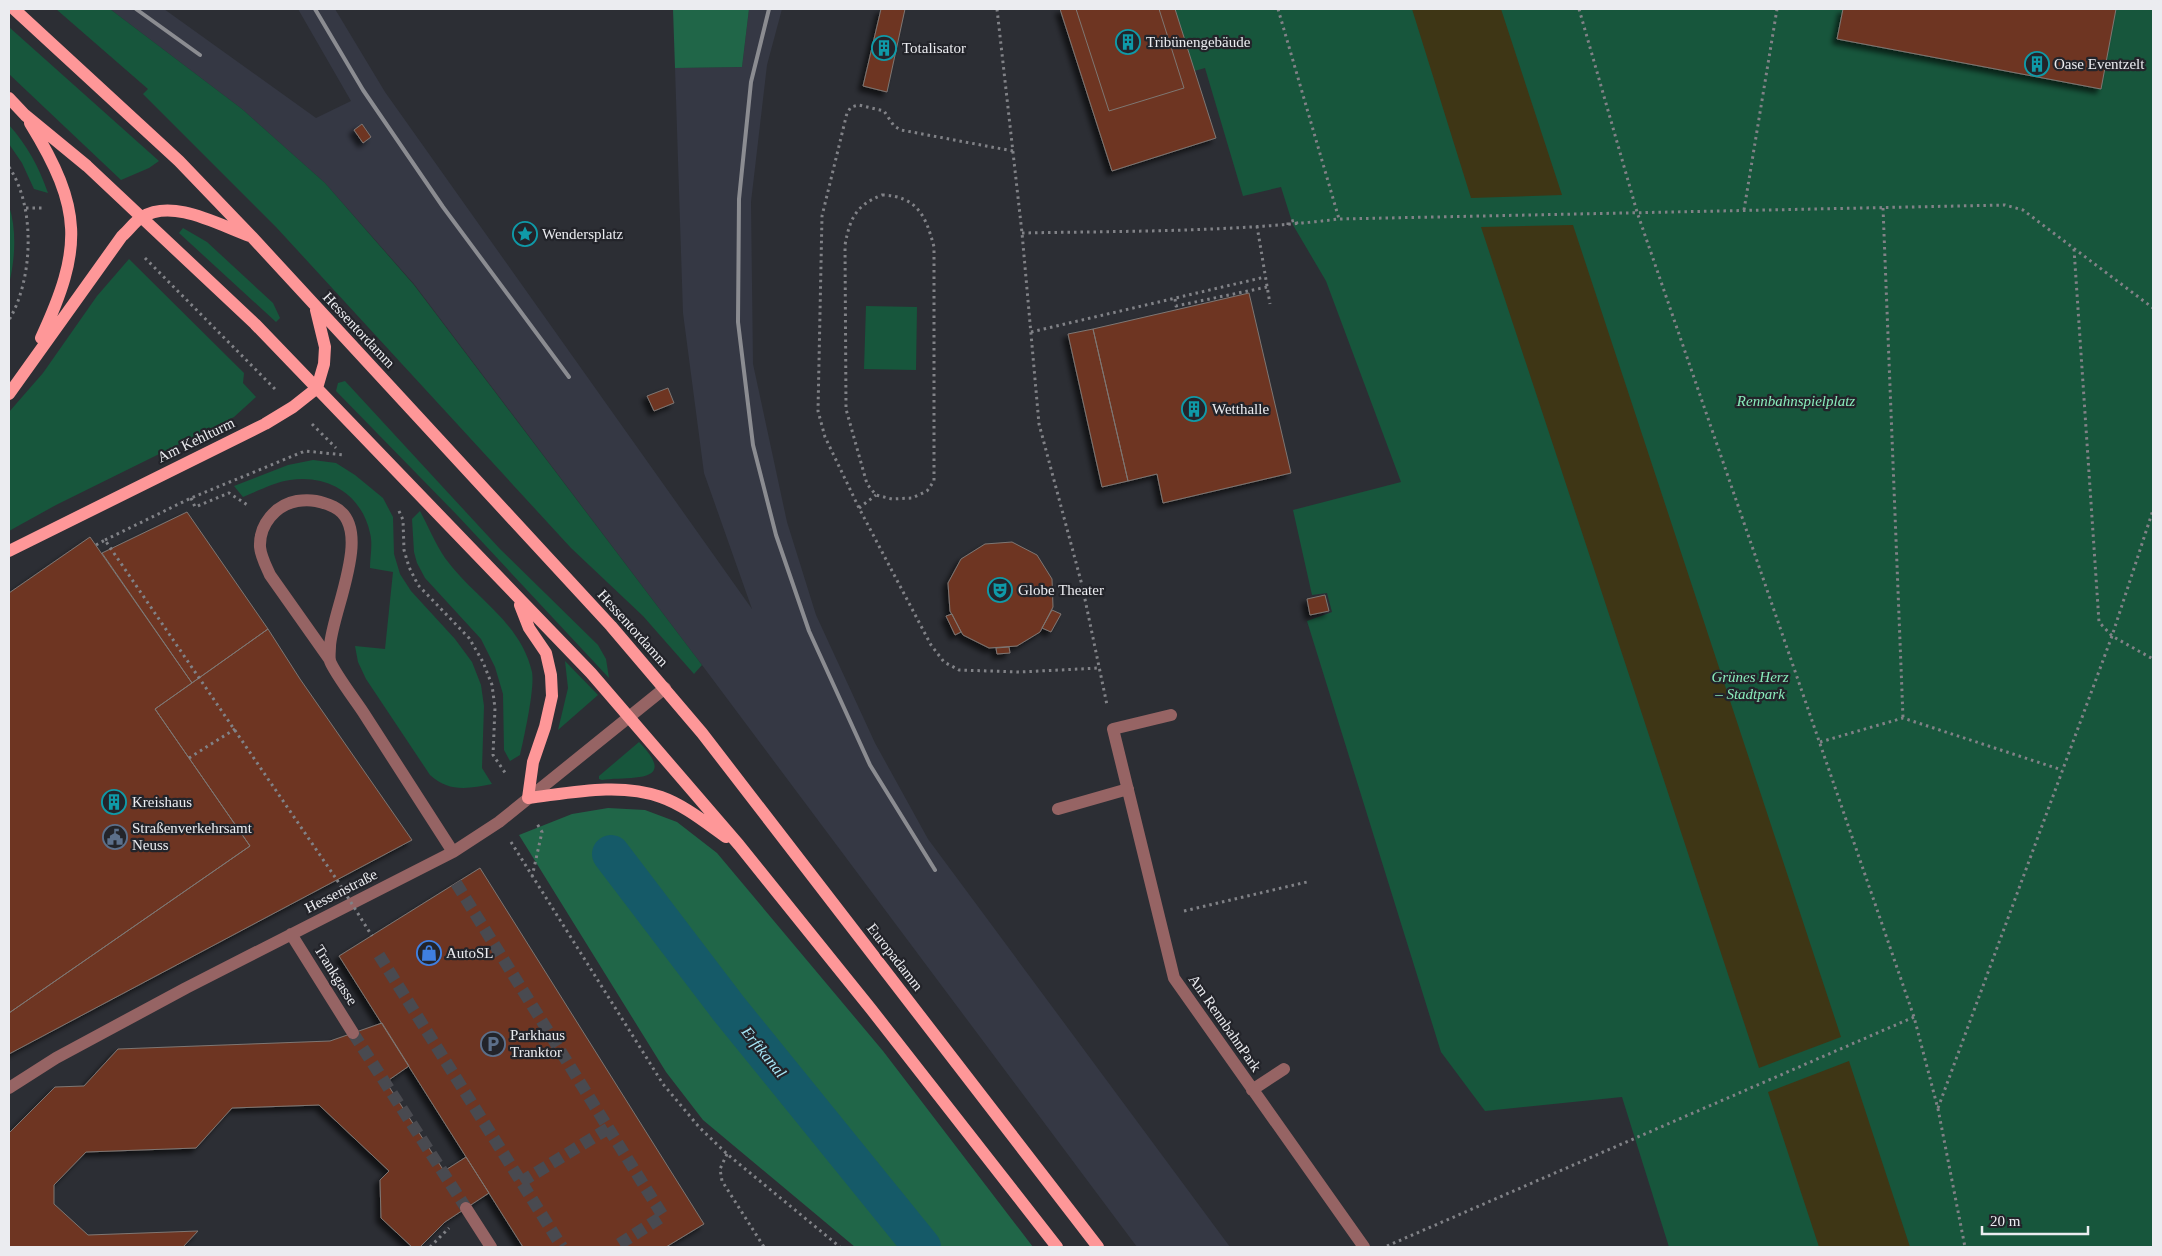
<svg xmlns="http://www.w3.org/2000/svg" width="2162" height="1256" viewBox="0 0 2162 1256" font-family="'Times New Roman',serif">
  <defs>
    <filter id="shadow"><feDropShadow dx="-4.5" dy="4.5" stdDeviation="2.5" flood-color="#0009"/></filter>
  </defs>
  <rect width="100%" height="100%" fill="#2c2e34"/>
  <!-- built -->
  <path fill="#353844" d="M 110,9 L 164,9 L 316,118 L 351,101 L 298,9 L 335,9 L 385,92 L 752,609 L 704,473 L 683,313 L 675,68 L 742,67 L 749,9 L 782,9 L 767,65 L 751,202 L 753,364 L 787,522 L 816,615 L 875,743 L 928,839 L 1230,1247 L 1137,1247 L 702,665 L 414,284 L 325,183 L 242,109 Z"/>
  <!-- green -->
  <path fill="#17563c" d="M 56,9 L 110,9 L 242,109 L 325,183 L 414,285 L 702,665 L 694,674 L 643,616 L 571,548 L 276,227 L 143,94 L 148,89 Z
    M 1159,9 L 2153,9 L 2153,1247 L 1669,1247 L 1622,1097 L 1485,1111 L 1441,1052 L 1307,621 L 1332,612 L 1327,593 L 1312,595 L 1293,510 L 1401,482 L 1326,281 L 1293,225 L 1281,187 L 1243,196 L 1205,68 L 1180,75 Z
    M 9,27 L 159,161 L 149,168 L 121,180 L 9,74 Z
    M 9,125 C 27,145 39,167 48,193 L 34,189 L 22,163 L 9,144 Z
    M 9,206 C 17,230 15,260 9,284 Z
    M 183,228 L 207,242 L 273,303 L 280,318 L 276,322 L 179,233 Z
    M 129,259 L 244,373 L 243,383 L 256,397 L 234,417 L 56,505 L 9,531 L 9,412 L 43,373 L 97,296 Z
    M 866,306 L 917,307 L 916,370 L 864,369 Z
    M 345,381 L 500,549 L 598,645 L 606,659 L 609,678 L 457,515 L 336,391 L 338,383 Z
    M 313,460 L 336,463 L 355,475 L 383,498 L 393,517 L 394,554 L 400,574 L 411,591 L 455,639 L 472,662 L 481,685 L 484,706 L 482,768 L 492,784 C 468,789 448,792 430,775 L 366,679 L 358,662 L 355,646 L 385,649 L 393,572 L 370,568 C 370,557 373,544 370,533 C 362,495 328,474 290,480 C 275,482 258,491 243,497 L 234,486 L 288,465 Z
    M 420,511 C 428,526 435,543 445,558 C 473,597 521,622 532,672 C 535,688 524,737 520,755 L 510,761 L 504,750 L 503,694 L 495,667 L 481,639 L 425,578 L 417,563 L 414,552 L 412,519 Z
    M 565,661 L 598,695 L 558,730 L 568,688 Z
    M 639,742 C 681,785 628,776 602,780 L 599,779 L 599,776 Z"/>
  <!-- forest -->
  <path fill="#206648" d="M 673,9 L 749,9 L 742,67 L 675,68 Z
    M 608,808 L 645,810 L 677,822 L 717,853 L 883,1051 L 1033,1247 L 937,1247 L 737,1003 L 620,848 L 603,859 L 721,1018 L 907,1247 L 855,1247 L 703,1120 L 666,1072 L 519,835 L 572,814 Z"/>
  <!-- sand -->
  <path fill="#3e3615" d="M 1412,9 L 1501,9 L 1562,195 L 1471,198 Z
    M 1573,225 L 1841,1037 L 1759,1068 L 1481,227 Z
    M 1849,1061 L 1910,1247 L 1819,1247 L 1768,1092 Z"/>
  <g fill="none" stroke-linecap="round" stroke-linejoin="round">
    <!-- canal -->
    <path stroke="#155a68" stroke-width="38" d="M 611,854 L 729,1009 L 922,1247"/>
  </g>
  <!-- building -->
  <path fill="#6e3621" stroke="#7e7673" filter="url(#shadow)" d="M 881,9 L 905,9 L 887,92 L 863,86 Z
    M 1060,9 L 1175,9 L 1216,138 L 1112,171 Z
    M 1076,9 L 1159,9 L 1184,88 L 1109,111 Z
    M 1843,9 L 2116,9 L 2101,89 L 1837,39 Z
    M 362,124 L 371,137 L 363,143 L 354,130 Z
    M 1249,293 L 1291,473 L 1163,503 L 1157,474 L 1128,481 L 1093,329 Z
    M 1093,329 L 1128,481 L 1102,487 L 1068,334 Z
    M 668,388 L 674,403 L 654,411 L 647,396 Z
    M 187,512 L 268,629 L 192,683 L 102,553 Z
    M 90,537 L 192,683 L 155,709 L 250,846 L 9,1013 L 9,593 Z
    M 1012,542 L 1037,555 L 1052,579 L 1053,607 L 1040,632 L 1017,646 L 989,648 L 963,635 L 950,611 L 948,583 L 961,559 L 985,544 Z
    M 1325,595 L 1329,611 L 1310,615 L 1307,599 Z
    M 1052,610 L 1061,614 L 1051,632 L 1042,628 Z
    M 952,614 L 961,632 L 955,635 L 946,616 Z
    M 268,629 L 300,679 L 412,840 L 9,1054 L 9,1013 L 250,846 L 155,709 Z
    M 1009,647 L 1010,653 L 997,654 L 996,648 Z
    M 480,868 L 704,1224 L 666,1247 L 523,1247 L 339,956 Z
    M 382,1023 L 409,1066 L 386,1082 L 444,1171 L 466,1157 L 489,1193 L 445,1222 L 420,1247 L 412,1247 L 381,1218 L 380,1180 L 389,1171 L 319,1105 L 232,1108 L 196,1148 L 86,1152 L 54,1185 L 54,1204 L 88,1235 L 198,1231 L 183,1247 L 9,1247 L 9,1133 L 55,1087 L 84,1086 L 118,1049 L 330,1041 Z"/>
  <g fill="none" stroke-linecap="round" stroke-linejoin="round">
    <!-- minor-tunnel -->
    <path stroke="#494a50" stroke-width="12" stroke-dasharray="12 6" stroke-linecap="butt" d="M 456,883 L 663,1216 L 615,1247
      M 379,955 L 562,1247
      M 353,1033 L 466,1208
      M 521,1182 L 609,1128"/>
    <!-- path -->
    <path stroke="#818287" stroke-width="3" stroke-dasharray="2.5 4" stroke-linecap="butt" d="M 997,9 L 1022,233 L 1039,424 L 1082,585 L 1107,705
      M 1278,9 L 1339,219
      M 1579,9 L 1637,212 L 1914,1017 L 1938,1109 L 1965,1247
      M 1013,151 L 901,130 L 894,126 L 884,111 L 859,105 L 851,107 L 847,113 L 822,216 L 818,411 L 825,437 L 859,508 L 931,645 L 944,662 L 959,670 L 1020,672 L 1099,668
      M 9,167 C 36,207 33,280 9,320
      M 882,195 C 917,196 926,216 934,247 L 934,481 L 927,491 L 912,498 L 892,499 L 876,495 L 867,484 L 846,409 L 845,245 C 850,218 856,205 882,195 Z
      M 26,208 L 43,208
      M 1883,208 L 1903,718
      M 1744,210 L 1777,9
      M 1288,225 L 1288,222 L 1296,220 L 1297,224
      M 1257,226 L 1270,304
      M 1022,233 C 1128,231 1234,232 1339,219 L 2005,205 L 2023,210 L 2153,308
      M 2074,249 L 2099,622 L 2112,636 L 2153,659
      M 145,258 L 275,389
      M 1175,299 L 1176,306 L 1267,287
      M 1031,332 L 1265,277
      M 312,424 L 336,448
      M 191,498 L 195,507 L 229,493 L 249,506
      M 859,508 L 876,495
      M 399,511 L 403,520 L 404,550 L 409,567 L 418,585 L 469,638 L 483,662 L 492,685 L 495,708 L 493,755 L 506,774
      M 105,540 L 191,498 L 305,451 L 344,455
      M 96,545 L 105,540 L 337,880
      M 1820,742 L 1903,718 L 2062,770
      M 189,758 L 235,729
      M 511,842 L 663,1084 L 699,1127 L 727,1154 L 840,1247
      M 532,877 L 542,832 L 536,822
      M 1184,911 L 1307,882
      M 1938,1108 L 2112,636 L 2153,510
      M 727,1154 L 720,1169 L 722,1181 L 764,1247
      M 1387,1246 L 1914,1017
      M 430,1247 L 449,1228"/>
    <!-- minor -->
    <path stroke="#966464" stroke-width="12" d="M 330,660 L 270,575 C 266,566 261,557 260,547 C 259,524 276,505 297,501 C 311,499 321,501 334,507 C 375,527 332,611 330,646 C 330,650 329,657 330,661 C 334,672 355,700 363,712 C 393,758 423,805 453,852
      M 1171,715 L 1113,729 L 1174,978 L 1364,1247
      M 1058,809 L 1128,789
      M 291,934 L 353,1033
      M 9,1088 L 56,1058 L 186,988 L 453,852 L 499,822 L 665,688
      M 1252,1090 L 1284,1069
      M 466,1208 L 491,1247"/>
    <!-- major -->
    <path stroke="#fe9798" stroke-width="12" d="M 14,9 L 179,161 L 252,237 L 611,626 L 702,733 L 1098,1247
      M 9,98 L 25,115 L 87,166 L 255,324 L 591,673 L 739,845 L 871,1009 L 1057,1247
      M 30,123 C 83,209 83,248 41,338
      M 9,394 L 122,236 C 129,230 135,221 142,217 C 173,198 219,225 250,236
      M 9,551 L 265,424 L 293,407 L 317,388 L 324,364 L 325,347 L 316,310
      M 520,605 L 529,628 L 546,653 L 551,675 L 552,696 L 545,727 L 533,762 L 528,798 C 570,793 619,782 661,797 C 684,805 706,823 726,837"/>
    <!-- rail -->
    <path stroke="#8b8c91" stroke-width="4" d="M 136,9 L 200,55
      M 315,9 L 363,90 L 443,207 L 569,377
      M 769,9 L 751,82 L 739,199 L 738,322 L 753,445 L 776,535 L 809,631 L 870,765 L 935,870"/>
    <!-- path-bridge -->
    <path stroke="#818287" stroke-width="3" stroke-dasharray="2.5 4" stroke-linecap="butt" d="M 337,880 L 372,936"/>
  </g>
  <!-- icons -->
  <defs>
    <symbol id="building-ring" viewBox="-11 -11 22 22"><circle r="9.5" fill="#23242a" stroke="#0f9aa8" stroke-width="1.5"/><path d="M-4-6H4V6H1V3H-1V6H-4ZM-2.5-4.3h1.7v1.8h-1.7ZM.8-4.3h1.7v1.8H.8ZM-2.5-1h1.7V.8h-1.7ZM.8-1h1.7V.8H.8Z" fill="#0f9aa8"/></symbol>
    <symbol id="sight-ring" viewBox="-11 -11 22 22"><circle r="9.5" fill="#23242a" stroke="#0f9aa8" stroke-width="1.5"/><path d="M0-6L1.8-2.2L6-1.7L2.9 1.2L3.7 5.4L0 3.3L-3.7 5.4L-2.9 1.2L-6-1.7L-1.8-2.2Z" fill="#0f9aa8"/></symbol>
    <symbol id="theatre-ring" viewBox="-11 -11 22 22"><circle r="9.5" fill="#23242a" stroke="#0f9aa8" stroke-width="1.5"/><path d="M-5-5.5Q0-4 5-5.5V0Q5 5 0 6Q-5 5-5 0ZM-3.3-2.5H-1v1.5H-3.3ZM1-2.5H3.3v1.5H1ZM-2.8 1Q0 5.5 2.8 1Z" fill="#0f9aa8"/></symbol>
    <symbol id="civic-ring" viewBox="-11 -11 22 22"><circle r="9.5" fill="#23242a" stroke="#5c6f8a" stroke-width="1.5"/><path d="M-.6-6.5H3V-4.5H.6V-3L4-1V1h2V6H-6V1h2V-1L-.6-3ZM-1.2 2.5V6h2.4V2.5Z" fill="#5c6f8a"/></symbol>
    <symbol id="shop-ring" viewBox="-11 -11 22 22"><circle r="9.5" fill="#23242a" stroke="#3f7fe0" stroke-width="1.5"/><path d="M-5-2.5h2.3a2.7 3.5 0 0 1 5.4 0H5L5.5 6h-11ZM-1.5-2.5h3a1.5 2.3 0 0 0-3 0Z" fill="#3f7fe0"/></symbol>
    <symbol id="parking-ring" viewBox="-11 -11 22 22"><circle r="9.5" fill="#23242a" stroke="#5c6f8a" stroke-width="1.5"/><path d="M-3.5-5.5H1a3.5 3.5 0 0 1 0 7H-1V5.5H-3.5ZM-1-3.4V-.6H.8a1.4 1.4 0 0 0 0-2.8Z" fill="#5c6f8a"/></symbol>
  </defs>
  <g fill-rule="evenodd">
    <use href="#building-ring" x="1114" y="28" width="28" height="28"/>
    <use href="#building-ring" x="870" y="34" width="28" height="28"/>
    <use href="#building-ring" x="2023" y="50" width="28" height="28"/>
    <use href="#sight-ring" x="511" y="220" width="28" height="28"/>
    <use href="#building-ring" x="1180" y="395" width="28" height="28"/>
    <use href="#theatre-ring" x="986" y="576" width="28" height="28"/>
    <use href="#building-ring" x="100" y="788" width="28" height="28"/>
    <use href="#civic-ring" x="101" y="823" width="28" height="28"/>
    <use href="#shop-ring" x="415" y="939" width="28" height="28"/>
    <use href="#parking-ring" x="479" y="1030" width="28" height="28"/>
  </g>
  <g text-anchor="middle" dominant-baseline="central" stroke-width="4.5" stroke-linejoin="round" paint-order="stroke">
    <!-- poi labels -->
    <g font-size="15" fill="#ebecf0" stroke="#23242a" text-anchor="start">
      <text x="1146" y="42">Tribünengebäude</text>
      <text x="902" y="48">Totalisator</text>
      <text x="2054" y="64">Oase Eventzelt</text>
      <text x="542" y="234">Wendersplatz</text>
      <text x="1212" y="409">Wetthalle</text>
      <text x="1018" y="590">Globe Theater</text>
      <text x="132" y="802">Kreishaus</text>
      <text x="132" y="828">Straßenverkehrsamt<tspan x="132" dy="17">Neuss</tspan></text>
      <text x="446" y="953">AutoSL</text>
      <text x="510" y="1035">Parkhaus<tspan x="510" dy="17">Tranktor</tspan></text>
    </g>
    <!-- street labels -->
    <g font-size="15" fill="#ebecf0" stroke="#23242a">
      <text transform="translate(359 330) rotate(47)">Hessentordamm</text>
      <text transform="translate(196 440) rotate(-26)">Am Kehlturm</text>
      <text transform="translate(633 628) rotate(48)">Hessentordamm</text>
      <text transform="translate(341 891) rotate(-27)">Hessenstraße</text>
      <text transform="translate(895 957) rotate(52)">Europadamm</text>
      <text transform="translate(336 975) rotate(58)">Trankgasse</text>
      <text transform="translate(1225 1023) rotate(55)">Am RennbahnPark</text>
    </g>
    <!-- park labels -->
    <g font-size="15" font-style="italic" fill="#89ebbb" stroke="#23242a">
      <text x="1796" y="401">Rennbahnspielplatz</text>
      <text x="1750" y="677">Grünes Herz<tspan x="1750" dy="17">– Stadtpark</tspan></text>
    </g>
    <!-- water labels -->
    <g font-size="16" font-style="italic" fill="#a7e8f8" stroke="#23242a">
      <text transform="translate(764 1052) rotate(51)">Erftkanal</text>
    </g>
  </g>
  <!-- border -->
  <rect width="2162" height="1256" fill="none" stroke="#ebecf0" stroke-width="20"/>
  <!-- scale -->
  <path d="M1982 1226v8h106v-8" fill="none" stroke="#ebecf0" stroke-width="2.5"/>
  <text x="1990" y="1226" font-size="15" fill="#ebecf0" stroke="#23242a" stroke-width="4" paint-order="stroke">20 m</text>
</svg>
